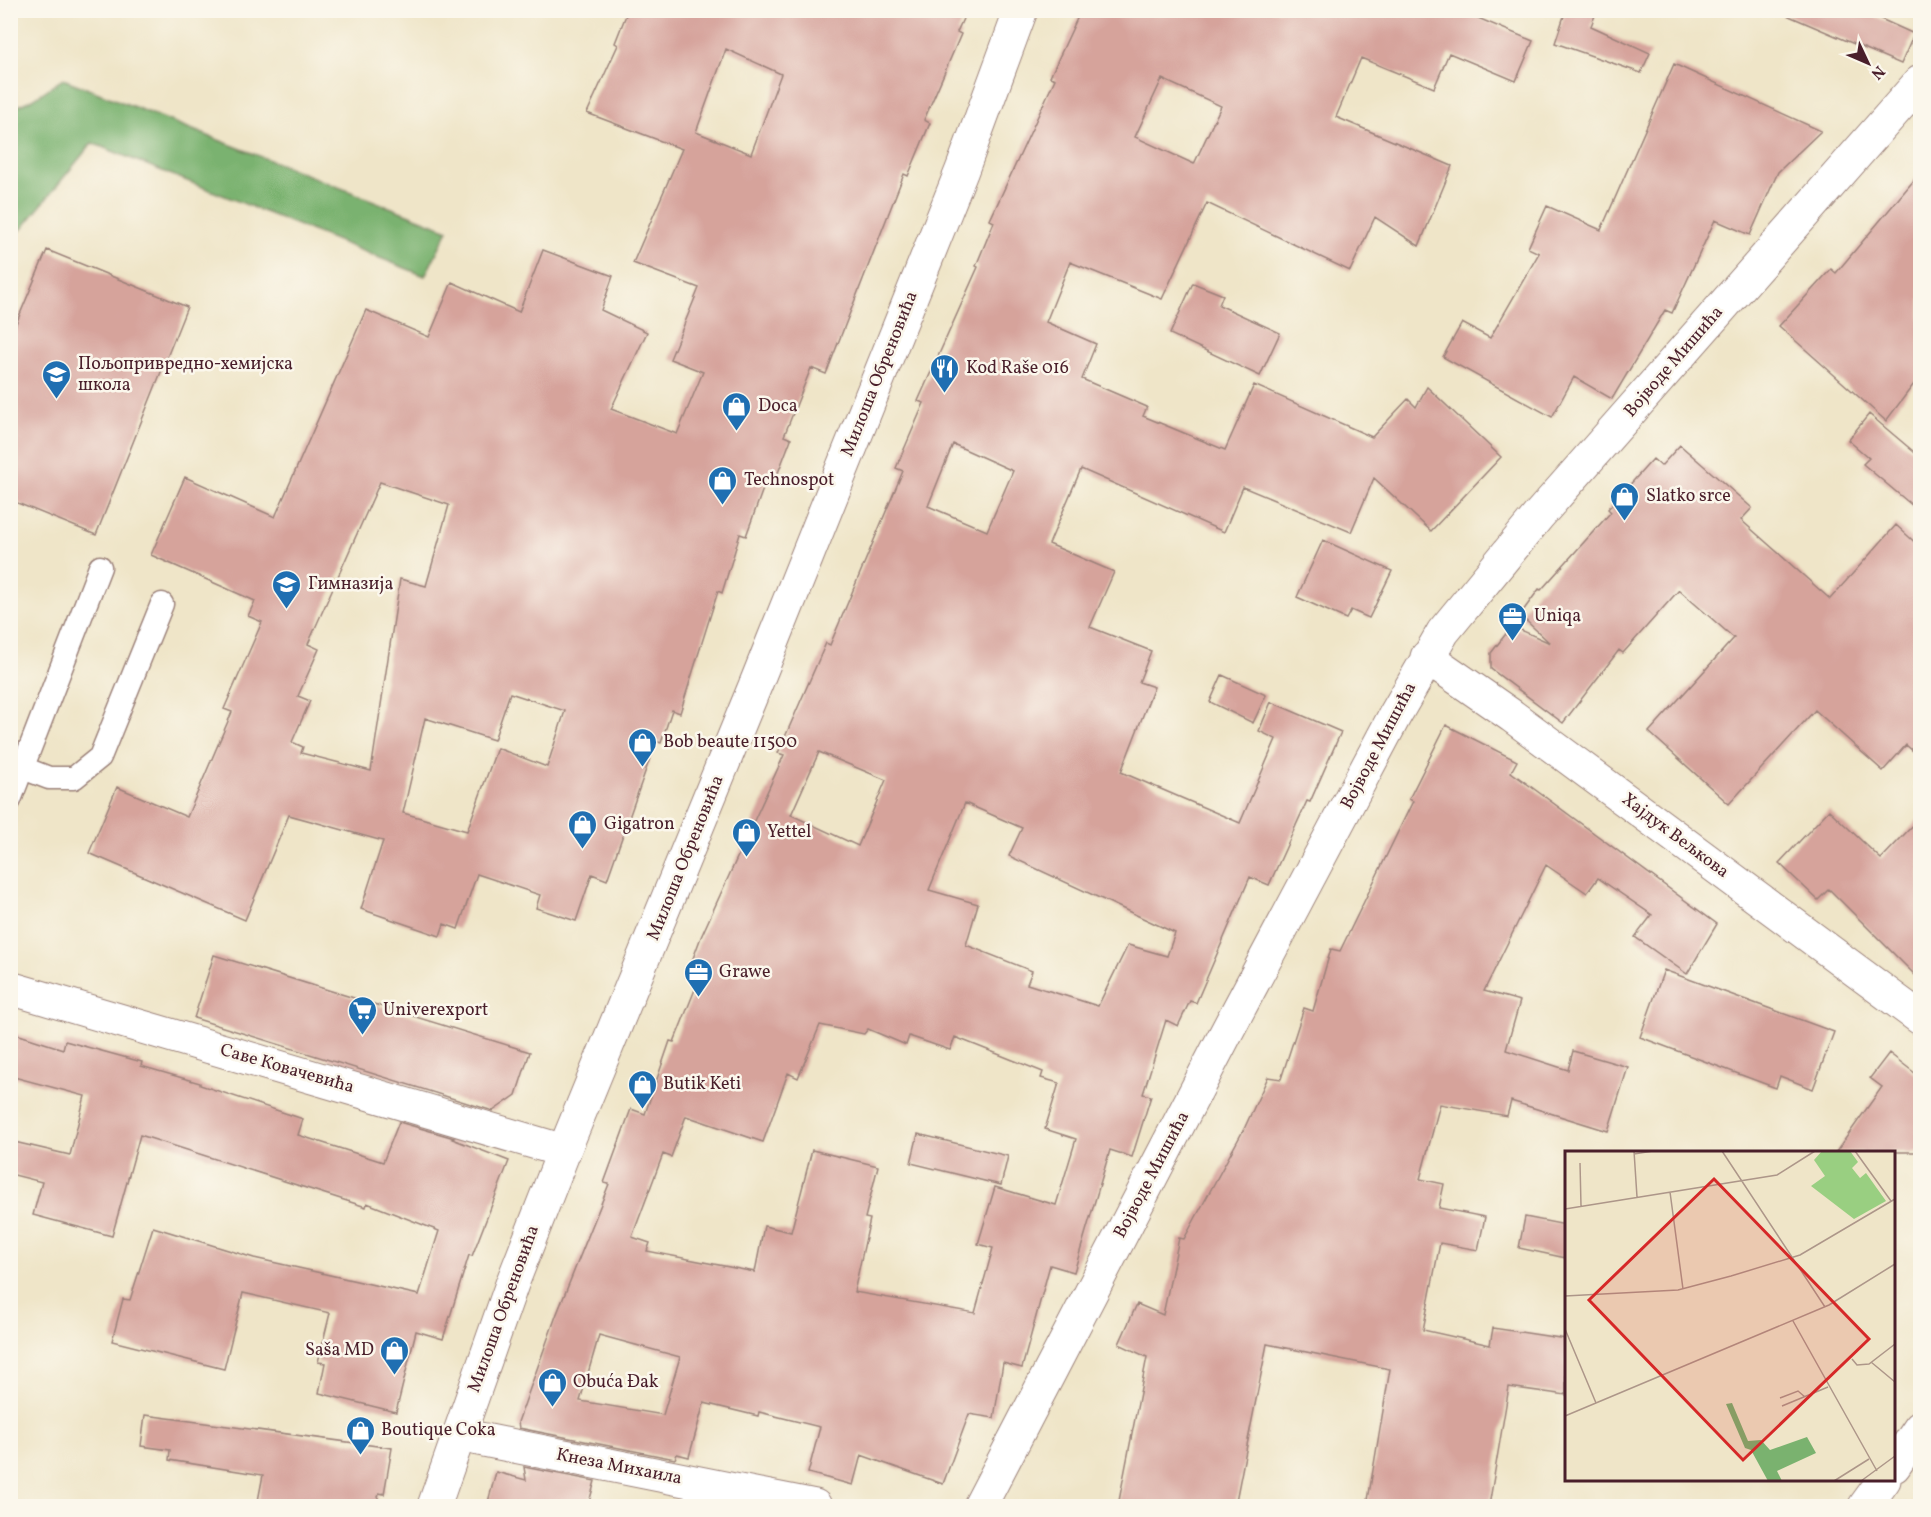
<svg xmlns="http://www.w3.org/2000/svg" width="1931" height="1517" viewBox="0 0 1931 1517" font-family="Vollkorn,serif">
  <rect width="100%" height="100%" fill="#fbf7ec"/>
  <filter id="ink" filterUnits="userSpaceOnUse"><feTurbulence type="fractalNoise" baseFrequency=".0167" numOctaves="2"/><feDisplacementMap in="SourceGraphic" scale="12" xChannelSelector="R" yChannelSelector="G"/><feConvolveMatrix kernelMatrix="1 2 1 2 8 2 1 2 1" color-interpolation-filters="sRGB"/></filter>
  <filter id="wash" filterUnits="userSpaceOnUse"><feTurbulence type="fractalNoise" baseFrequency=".008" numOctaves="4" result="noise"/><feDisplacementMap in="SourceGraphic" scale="24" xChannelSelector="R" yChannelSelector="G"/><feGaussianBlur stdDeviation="1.35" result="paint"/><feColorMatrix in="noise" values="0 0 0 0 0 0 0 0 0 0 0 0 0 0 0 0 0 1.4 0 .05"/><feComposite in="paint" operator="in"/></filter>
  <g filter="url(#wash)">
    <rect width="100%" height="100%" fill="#efe5c8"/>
    <!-- forest -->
    <path fill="#7ab26f" stroke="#62684d" stroke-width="1.5" d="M 63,79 L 448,230 L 425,276 L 92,143 L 21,230 L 11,234 L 11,109 L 33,99 Z"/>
    <g id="blocks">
      <!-- building -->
      <path fill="#d6a39b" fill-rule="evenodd" d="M 628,10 L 967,10 L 957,32 L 961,34 L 924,120 L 930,123 L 908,176 L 904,174 L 826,374 L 811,368 L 784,436 L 791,439 L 776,478 L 768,475 L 746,536 L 740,534 L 722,593 L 718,591 L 680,713 L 672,710 L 661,743 L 656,741 L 607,880 L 592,874 L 576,921 L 536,908 L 540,895 L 477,874 L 458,929 L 444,924 L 440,936 L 361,909 L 383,841 L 289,815 L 245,920 L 89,853 L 117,787 L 187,817 L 232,712 L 224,709 L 262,622 L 248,616 L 255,601 L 151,555 L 185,477 L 275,517 L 366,310 L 429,337 L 452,282 L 519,312 L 543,250 L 613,276 L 601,310 L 647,332 L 611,409 L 677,434 L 703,372 L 670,359 L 699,288 L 633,263 L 682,149 L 587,113 L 618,45 L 615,43 ZM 726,49 L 781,74 L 751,154 L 696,132 ZM 380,482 L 449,505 L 426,586 L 400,579 L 371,771 L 301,753 L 303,747 L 292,742 L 310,701 L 298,696 L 319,649 L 308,644 ZM 510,693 L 565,711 L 547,767 L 497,748 L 467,831 L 403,813 L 425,718 L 494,740 Z
        M 1081,10 L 1459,10 L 1533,41 L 1516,81 L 1449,53 L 1434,88 L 1361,58 L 1336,117 L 1452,166 L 1419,246 L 1375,217 L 1350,271 L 1207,203 L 1162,299 L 1070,262 L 1046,322 L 1096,344 L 1082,379 L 1147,407 L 1143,416 L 1225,450 L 1254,385 L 1372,437 L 1408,399 L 1416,407 L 1427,387 L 1501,457 L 1431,531 L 1374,478 L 1351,532 L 1243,487 L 1224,532 L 1081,469 L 1049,544 L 1114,572 L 1090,627 L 1151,651 L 1139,682 L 1154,687 L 1121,772 L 1240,823 L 1276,739 L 1259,731 L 1271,702 L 1341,732 L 1310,802 L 1307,801 L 1269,885 L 1250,877 L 1196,1003 L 1190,1001 L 1178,1026 L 1166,1020 L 1143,1094 L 1151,1096 L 1132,1157 L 1110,1150 L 1074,1272 L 1050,1265 L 1022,1368 L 1003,1363 L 994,1418 L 969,1414 L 943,1484 L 861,1455 L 853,1485 L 808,1473 L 820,1427 L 759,1412 L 758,1416 L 704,1403 L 689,1457 L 677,1454 L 675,1459 L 519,1428 L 518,1422 L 556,1316 L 609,1184 L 604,1183 L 631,1109 L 645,1114 L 670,1041 L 674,1042 L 698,982 L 686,977 L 701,937 L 784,755 L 778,753 L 826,643 L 830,645 L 903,471 L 896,468 L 924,403 L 918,401 L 978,267 L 976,266 L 994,222 L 990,220 L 1055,79 L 1050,77 ZM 1162,79 L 1221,106 L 1194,164 L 1135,137 ZM 953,444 L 1013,471 L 987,531 L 928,506 ZM 819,752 L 886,780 L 858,846 L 791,815 ZM 965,803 L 1022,828 L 1009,856 L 1175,933 L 1167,956 L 1128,945 L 1098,1006 L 1027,984 L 1032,971 L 966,945 L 978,904 L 929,890 ZM 820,1025 L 864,1034 L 868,1029 L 906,1045 L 909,1036 L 950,1050 L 955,1037 L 1043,1072 L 1041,1078 L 1059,1083 L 1045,1129 L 1076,1139 L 1056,1205 L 995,1187 L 978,1244 L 993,1248 L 975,1313 L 854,1292 L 870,1219 L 865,1218 L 878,1166 L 812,1150 L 791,1232 L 764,1226 L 755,1272 L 647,1251 L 650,1243 L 632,1237 L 663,1154 L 671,1157 L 686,1116 L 763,1142 L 788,1073 L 798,1078 ZM 599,1335 L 680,1357 L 663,1415 L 580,1401 Z
        M 1566,10 L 1597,10 L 1591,26 L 1650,53 L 1641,73 L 1555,43 Z
        M 1775,10 L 1861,10 L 1914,34 L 1901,64 Z
        M 1674,64 L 1821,131 L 1778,172 L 1750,235 L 1715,220 L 1672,313 L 1665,310 L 1612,399 L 1574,377 L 1552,417 L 1443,357 L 1462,323 L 1490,338 L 1539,253 L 1528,248 L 1547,206 L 1601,230 Z
        M 1920,173 L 1920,376 L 1886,421 L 1779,326 L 1831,269 L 1836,273 Z
        M 47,250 L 187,307 L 96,535 L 10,500 L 10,338 Z
        M 1193,283 L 1223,295 L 1219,305 L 1280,333 L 1260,376 L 1170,334 Z
        M 1869,414 L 1920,457 L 1920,512 L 1863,464 L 1869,458 L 1848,440 Z
        M 1680,445 L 1752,508 L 1741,520 L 1830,599 L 1896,525 L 1920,547 L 1920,757 L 1906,745 L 1883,771 L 1815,710 L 1729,804 L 1649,732 L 1734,638 L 1679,590 L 1623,653 L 1619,650 L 1563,723 L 1491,669 L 1491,653 L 1512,626 L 1550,643 L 1520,615 L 1539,589 L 1541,590 L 1611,512 L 1608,509 L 1653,459 L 1661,466 Z
        M 1323,540 L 1392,571 L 1369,618 L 1351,610 L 1346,619 L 1297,597 Z
        M 1222,675 L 1266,695 L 1253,723 L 1210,702 Z
        M 1446,725 L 1517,761 L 1511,772 L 1717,924 L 1687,974 L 1635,937 L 1652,915 L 1598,878 L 1587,893 L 1546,865 L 1484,991 L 1520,1001 L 1506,1050 L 1568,1070 L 1573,1051 L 1628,1067 L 1608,1131 L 1511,1101 L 1507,1116 L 1440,1104 L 1420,1179 L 1444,1184 L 1439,1208 L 1485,1217 L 1478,1250 L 1440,1243 L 1423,1330 L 1490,1345 L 1493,1328 L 1566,1339 L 1566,1395 L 1509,1387 L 1489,1506 L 1367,1506 L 1390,1369 L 1267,1344 L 1235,1506 L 1118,1506 L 1147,1357 L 1119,1344 L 1137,1304 L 1163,1315 L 1179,1238 L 1184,1239 L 1245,1127 L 1268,1077 L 1281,1079 L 1304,1008 L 1313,1011 L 1331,949 L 1340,951 L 1413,801 L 1409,799 Z
        M 1829,810 L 1881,859 L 1920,818 L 1920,980 L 1829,889 L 1818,900 L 1779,863 Z
        M 214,955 L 530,1052 L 516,1095 L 493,1111 L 194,1018 Z
        M 1664,970 L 1834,1032 L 1813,1089 L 1780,1076 L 1776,1088 L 1640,1037 Z
        M 10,1032 L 63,1049 L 65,1041 L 142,1062 L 141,1066 L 200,1083 L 200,1085 L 303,1119 L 298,1135 L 383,1162 L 399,1122 L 454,1138 L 452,1139 L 509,1161 L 472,1256 L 469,1255 L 443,1339 L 416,1331 L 396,1412 L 319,1393 L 325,1363 L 318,1362 L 330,1313 L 243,1293 L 224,1369 L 112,1341 L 123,1299 L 130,1300 L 153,1227 L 254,1258 L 419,1295 L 439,1231 L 367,1203 L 366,1207 L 140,1135 L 112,1236 L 33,1215 L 42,1182 L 10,1174 L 10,1141 L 70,1155 L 85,1096 L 10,1076 Z
        M 1889,1053 L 1920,1077 L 1920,1152 L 1836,1152 L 1882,1087 L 1870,1078 Z
        M 918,1134 L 1008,1156 L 1001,1185 L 911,1163 Z
        M 1525,1217 L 1566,1225 L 1566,1258 L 1519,1248 Z
        M 145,1415 L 392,1448 L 384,1494 L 379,1493 L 376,1506 L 257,1506 L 263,1475 L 169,1460 L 170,1450 L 141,1446 Z
        M 524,1467 L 595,1481 L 588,1506 L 487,1506 L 496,1472 L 526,1480 Z"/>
    </g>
  </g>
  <g filter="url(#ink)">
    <use href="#blocks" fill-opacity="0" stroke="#9c827a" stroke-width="1.5"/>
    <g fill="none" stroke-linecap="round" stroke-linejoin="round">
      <defs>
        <path id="lane" d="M 23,768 L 49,778 L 74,778 L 100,757 L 162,604
          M 10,800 L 100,567"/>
        <path id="street" d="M 1427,657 L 1512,716 L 1920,1018
          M 10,988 L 564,1151
          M 459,1435 L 815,1506
          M 1894,1466 L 1920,1428
          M 980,1506 L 1225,1035 L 1395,715 L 1443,632 L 1539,515 L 1920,82
          M 1865,1506 L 1884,1480"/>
        <path id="secondary" d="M 434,1506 L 512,1284 L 564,1151 L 757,681 L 962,170 L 1021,10"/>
      </defs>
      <!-- lane casing -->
      <use href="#lane" stroke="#9c827a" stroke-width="25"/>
      <!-- street casing -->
      <use href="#street" stroke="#9c827a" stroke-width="35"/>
      <!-- secondary casing -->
      <use href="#secondary" stroke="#9c827a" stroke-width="35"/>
      <!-- lane -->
      <use href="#lane" stroke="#fff" stroke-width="22"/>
      <!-- street -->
      <use href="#street" stroke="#fff" stroke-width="33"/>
      <!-- secondary -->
      <use href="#secondary" stroke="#fff" stroke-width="33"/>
    </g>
  </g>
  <!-- icons -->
  <defs>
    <symbol id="restaurant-pin" viewBox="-11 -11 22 30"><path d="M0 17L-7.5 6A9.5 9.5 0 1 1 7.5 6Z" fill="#1f6fb2" stroke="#fbf7ec"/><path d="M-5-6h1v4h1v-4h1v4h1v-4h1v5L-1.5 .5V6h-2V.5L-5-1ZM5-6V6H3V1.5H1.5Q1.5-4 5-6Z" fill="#fff"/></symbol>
    <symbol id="school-pin" viewBox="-11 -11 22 30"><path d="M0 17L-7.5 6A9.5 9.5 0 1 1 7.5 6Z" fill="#1f6fb2" stroke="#fbf7ec"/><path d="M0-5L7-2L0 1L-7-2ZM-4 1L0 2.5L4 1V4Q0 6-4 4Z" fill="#fff"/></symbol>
    <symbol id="shop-pin" viewBox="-11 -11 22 30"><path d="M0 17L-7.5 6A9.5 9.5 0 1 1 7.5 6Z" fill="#1f6fb2" stroke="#fbf7ec"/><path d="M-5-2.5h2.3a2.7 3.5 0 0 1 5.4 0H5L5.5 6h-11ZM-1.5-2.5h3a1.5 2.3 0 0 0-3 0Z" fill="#fff"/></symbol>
    <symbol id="office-pin" viewBox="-11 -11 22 30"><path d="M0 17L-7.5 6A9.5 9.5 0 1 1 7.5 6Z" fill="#1f6fb2" stroke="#fbf7ec"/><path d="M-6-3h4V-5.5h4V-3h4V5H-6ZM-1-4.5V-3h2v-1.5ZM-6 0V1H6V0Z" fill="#fff"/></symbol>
    <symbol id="supermarket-pin" viewBox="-11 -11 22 30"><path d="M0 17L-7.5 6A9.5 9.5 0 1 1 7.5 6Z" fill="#1f6fb2" stroke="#fbf7ec"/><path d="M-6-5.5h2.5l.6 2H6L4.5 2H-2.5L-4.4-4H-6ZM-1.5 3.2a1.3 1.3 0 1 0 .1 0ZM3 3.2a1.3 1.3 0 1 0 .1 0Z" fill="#fff"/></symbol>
  </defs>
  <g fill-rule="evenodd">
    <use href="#restaurant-pin" x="928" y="352" width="33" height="45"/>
    <use href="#school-pin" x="40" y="358" width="33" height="45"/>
    <use href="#shop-pin" x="720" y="390" width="33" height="45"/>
    <use href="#shop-pin" x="706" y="464" width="33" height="45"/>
    <use href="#shop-pin" x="1608" y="480" width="33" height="45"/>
    <use href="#school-pin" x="270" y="568" width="33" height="45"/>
    <use href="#office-pin" x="1496" y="600" width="33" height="45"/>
    <use href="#shop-pin" x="626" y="726" width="33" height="45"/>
    <use href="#shop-pin" x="566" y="808" width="33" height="45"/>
    <use href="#shop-pin" x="730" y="816" width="33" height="45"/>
    <use href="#office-pin" x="682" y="956" width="33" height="45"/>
    <use href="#supermarket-pin" x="346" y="994" width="33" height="45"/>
    <use href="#shop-pin" x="626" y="1068" width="33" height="45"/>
    <use href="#shop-pin" x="378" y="1334" width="33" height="45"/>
    <use href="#shop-pin" x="536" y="1366" width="33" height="45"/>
    <use href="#shop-pin" x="344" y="1414" width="33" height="45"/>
  </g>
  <g text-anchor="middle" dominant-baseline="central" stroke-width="5" stroke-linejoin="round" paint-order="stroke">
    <!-- street labels -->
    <g font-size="18" fill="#4a1f2b" stroke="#fbf7ec">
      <text transform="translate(1674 362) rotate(-49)">Војводе Мишића</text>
      <text transform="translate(880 374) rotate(-68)">Милоша Обреновића</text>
      <text transform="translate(1379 746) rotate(-62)">Војводе Мишића</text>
      <text transform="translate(1675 836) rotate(37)">Хајдук Вељкова</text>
      <text transform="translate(686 858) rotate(-68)">Милоша Обреновића</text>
      <text transform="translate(287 1069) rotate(16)">Саве Ковачевића</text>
      <text transform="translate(1152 1175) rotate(-62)">Војводе Мишића</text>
      <text transform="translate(504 1309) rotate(-70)">Милоша Обреновића</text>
      <text transform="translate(619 1467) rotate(11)">Кнеза Михаила</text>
    </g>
    <!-- poi labels -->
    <g font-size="18" fill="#4a1f2b" stroke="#fbf7ec" text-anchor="start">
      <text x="78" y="364">Пољопривредно-хемијска<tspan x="78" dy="21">школа</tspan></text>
      <text x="966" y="368">Kod Raše 016</text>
      <text x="758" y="406">Doca</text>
      <text x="744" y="480">Technospot</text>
      <text x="1646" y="496">Slatko srce</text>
      <text x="308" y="584">Гимназија</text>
      <text x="1534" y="616">Uniqa</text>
      <text x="663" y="742">Bob beaute 11500</text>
      <text x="604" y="824">Gigatron</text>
      <text x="767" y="832">Yettel</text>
      <text x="719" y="972">Grawe</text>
      <text x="383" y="1010">Univerexport</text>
      <text x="663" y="1084">Butik Keti</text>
      <text x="374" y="1350" text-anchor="end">Saša MD</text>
      <text x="573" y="1382">Obuća Đak</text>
      <text x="381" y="1430">Boutique Coka</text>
    </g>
  </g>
  <!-- overview -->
  <g transform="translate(1565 1151)">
    <rect width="330" height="330" fill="#efe5c8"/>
    <path d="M 257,0 L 285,0 L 293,11 L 287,17 L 295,27 L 301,22 L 321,50 L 289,68 L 246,35 L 260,25 L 249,9 Z" fill="#99cf81"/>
    <path d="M 167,252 L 183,290 L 196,289 L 205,299 L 242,286 L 251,302 L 212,320 L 217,330 L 203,330 L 186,299 L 180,297 L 161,253 Z" fill="#7ab26f"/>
    <path fill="none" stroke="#ad9689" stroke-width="1.5" d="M 69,0 L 72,46M 157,0 L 260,156M 290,0 L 326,50M 69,3 L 88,0M 15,12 L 16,55M 105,41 L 118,138M 0,58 L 212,24 L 250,0M 0,145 L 113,139 L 166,125 L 235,104 L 330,48M 228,170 L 312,320M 0,178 L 31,252M 287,208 L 292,214 L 304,213 L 330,193M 306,211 L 330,231M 215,247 L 233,240 L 240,246M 217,255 L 263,236M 0,265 L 264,154 L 330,113M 269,330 L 304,308M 296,330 L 330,305"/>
    <path fill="#d62828" fill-opacity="0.15" stroke="#d62828" stroke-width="3" d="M 149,28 L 304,188 L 178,309 L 24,149 Z"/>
    <rect width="330" height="330" fill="none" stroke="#4a1f2b" stroke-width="3"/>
  </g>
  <!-- margin -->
  <rect width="1931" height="1517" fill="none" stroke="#fbf7ec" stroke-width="36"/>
  <!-- north arrow -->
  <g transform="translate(1868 63) rotate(134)" stroke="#fbf7ec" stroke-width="4.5" paint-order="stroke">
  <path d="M0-4.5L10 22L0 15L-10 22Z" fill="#4a1f2b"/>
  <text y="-9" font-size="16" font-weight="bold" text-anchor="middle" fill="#4a1f2b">N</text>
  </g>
</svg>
